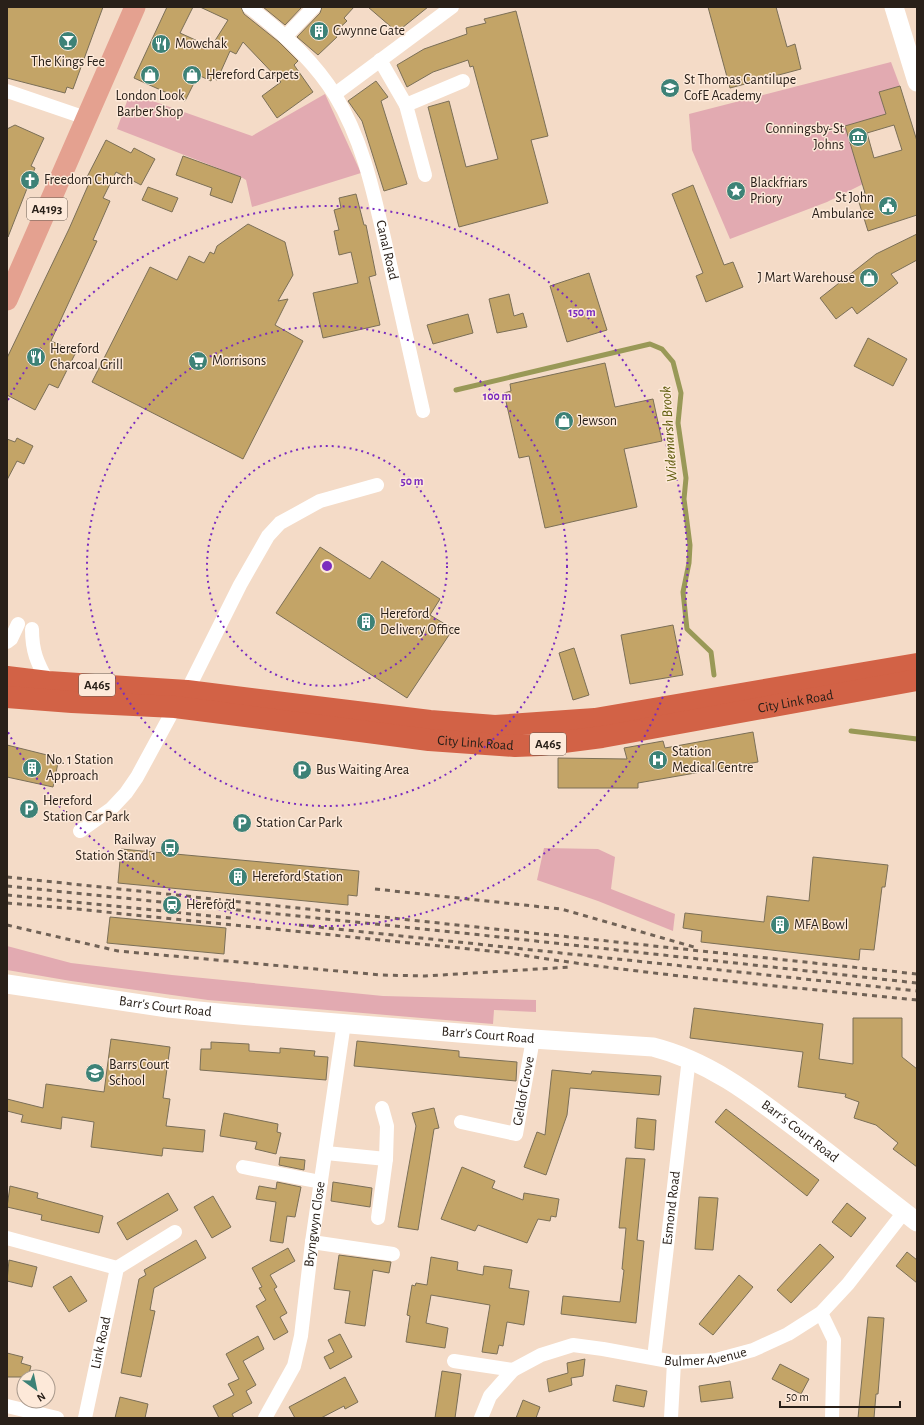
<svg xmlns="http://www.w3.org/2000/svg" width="924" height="1425" viewBox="0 0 924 1425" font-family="'Alegreya Sans',sans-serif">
  <rect width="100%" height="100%" fill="#f4dbc7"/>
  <!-- green -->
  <path fill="#e2aab1" d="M 891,62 L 900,86 L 879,92 L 886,114 L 845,127 L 863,184 L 827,202 L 730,239 L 692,150 L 689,114 Z
    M 130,93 L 252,136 L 325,94 L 361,173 L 252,207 L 246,180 L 241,177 L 117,129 Z
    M 544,848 L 598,849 L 615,857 L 611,889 L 675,914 L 673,931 L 598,901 L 537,880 Z
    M 7,946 L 71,963 L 172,975 L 383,996 L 536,1000 L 536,1012 L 494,1010 L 493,1024 L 208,1000 L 71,981 L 7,970 Z"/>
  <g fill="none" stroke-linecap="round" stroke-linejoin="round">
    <!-- stream -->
    <path stroke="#999957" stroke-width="5" d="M 456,390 L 650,344 L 662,349 L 673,362 L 681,393 L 678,423 L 686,478 L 684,499 L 690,545 L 689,563 L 683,592 L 687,629 L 711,652 L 714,675
      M 851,731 L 917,739"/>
  </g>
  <!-- building -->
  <path fill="#c3a467" stroke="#7b6f57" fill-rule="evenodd" d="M 7,7 L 103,7 L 73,89 L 67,87 L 65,93 L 7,78 Z
    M 167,7 L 193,7 L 180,33 L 211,47 L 228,20 L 200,7 L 241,7 L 244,14 L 279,42 L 298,61 L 294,65 L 313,92 L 277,118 L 262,96 L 281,82 L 243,42 L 236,54 L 230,51 L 217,80 L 212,78 L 211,81 L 198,75 L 185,101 L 134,78 Z
    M 263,7 L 302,7 L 285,25 Z
    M 322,7 L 354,7 L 344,18 L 347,21 L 334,33 L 337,37 L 318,55 L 297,37 L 320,13 Z
    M 368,7 L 428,7 L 397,32 Z
    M 708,7 L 776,7 L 787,47 L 795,44 L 801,69 L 730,88 Z
    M 516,11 L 548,136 L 531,140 L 548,203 L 459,227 L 428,107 L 449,101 L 466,167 L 498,159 L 473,66 L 470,67 L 468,60 L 433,72 L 407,87 L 397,65 L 424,49 L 467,34 L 466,28 L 486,23 L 484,19 Z
    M 376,81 L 388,97 L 381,101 L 407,184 L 384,191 L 362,121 L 348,101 Z
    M 900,86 L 917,141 L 917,215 L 868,231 L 857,196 L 865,193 L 845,126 L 886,114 L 879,92 ZM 894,125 L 902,150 L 874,158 L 867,133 Z
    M 15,125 L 44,138 L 31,166 L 35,168 L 8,237 L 7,129 Z
    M 106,140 L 131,153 L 134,148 L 155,159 L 141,185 L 116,172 L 103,198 L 110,201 L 93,240 L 97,241 L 51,341 L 76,352 L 58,388 L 49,384 L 35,410 L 7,395 L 7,358 L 69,229 L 90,181 L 86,179 Z
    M 183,156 L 241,177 L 232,203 L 210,195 L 212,188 L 176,175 Z
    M 693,185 L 724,265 L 733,262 L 743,287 L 706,302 L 696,276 L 703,273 L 672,194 Z
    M 148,187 L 178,198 L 172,212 L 142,200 Z
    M 356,194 L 364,225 L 366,225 L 376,275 L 369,277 L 380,325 L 323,338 L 313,293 L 358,283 L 351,252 L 339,255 L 334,231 L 339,230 L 334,210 L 341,208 L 339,198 Z
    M 248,224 L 285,242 L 293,275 L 278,301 L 288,299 L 275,325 L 303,341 L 243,459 L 92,382 L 150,267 L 177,280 L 189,256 L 204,263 L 210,252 L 214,254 L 217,246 Z
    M 917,234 L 917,260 L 891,274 L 898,283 L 857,314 L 852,307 L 836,319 L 820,298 L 876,254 Z
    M 589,273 L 607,330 L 567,342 L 550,286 Z
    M 509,294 L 514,316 L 523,313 L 527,327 L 497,333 L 489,299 Z
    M 468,314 L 473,333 L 433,344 L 427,325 Z
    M 868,338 L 907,359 L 893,386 L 854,366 Z
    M 605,363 L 615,407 L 653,399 L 662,441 L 624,449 L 637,507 L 545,528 L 529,456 L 519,458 L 504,393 L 511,391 L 510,384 Z
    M 17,438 L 33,446 L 24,464 L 17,461 L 7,480 L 7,439 L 15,442 Z
    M 320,547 L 370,579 L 382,561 L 440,599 L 430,615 L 453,629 L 407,698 L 276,613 Z
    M 673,625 L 683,675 L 630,684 L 621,635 Z
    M 574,648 L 589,695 L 573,700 L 559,653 Z
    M 753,732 L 758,762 L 638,783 L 638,788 L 558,788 L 558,758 L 627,759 L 624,748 L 663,741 L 665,748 Z
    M 7,745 L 59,758 L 53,787 L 7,777 Z
    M 121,849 L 359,871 L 357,896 L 348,895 L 348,905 L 118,883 Z
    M 813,857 L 888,865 L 885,887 L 882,887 L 874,950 L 860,949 L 859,960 L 701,942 L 702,931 L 683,928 L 685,913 L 764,922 L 767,896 L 809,901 Z
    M 110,917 L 226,928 L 224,954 L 107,943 Z
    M 694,1008 L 823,1024 L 819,1059 L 853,1064 L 853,1018 L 902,1018 L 902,1057 L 917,1069 L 917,1167 L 893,1149 L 898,1143 L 876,1125 L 854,1118 L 859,1102 L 845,1097 L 846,1094 L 798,1087 L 803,1052 L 690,1038 Z
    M 111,1039 L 170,1047 L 163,1098 L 170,1099 L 166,1126 L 205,1130 L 203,1152 L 163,1148 L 162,1156 L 91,1147 L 94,1122 L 62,1117 L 61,1129 L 21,1122 L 23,1115 L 7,1111 L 7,1099 L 43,1108 L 46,1084 L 104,1092 Z
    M 357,1041 L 459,1051 L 459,1057 L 517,1062 L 516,1081 L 354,1066 Z
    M 211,1042 L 249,1044 L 249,1051 L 280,1053 L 280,1048 L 315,1051 L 314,1056 L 328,1057 L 326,1080 L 200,1070 L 201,1049 L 211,1049 Z
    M 552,1070 L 591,1074 L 592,1071 L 661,1076 L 659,1095 L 570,1088 L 567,1115 L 546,1175 L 524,1167 L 537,1132 L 545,1135 Z
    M 434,1108 L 439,1128 L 434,1129 L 418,1230 L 398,1227 L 416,1126 L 412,1113 Z
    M 726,1109 L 819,1180 L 807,1196 L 715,1122 Z
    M 224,1113 L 278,1124 L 277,1132 L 281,1133 L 276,1154 L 255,1149 L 257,1142 L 220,1136 Z
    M 637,1118 L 656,1120 L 654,1150 L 635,1148 Z
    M 280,1157 L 305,1160 L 304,1170 L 279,1165 Z
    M 626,1158 L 645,1159 L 637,1240 L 644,1241 L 636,1323 L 561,1314 L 563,1296 L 620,1302 L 624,1270 L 622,1269 L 626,1228 L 619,1228 Z
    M 462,1167 L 495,1181 L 492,1188 L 523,1200 L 524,1193 L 559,1199 L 556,1217 L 551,1216 L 550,1221 L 538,1219 L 527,1243 L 478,1225 L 475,1231 L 441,1219 Z
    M 277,1182 L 301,1187 L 295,1217 L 287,1216 L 283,1243 L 270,1241 L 276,1202 L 256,1199 L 259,1186 L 276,1189 Z
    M 333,1182 L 372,1188 L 370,1207 L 331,1201 Z
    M 10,1186 L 38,1193 L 37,1198 L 103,1216 L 99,1233 L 41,1220 L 42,1215 L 7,1207 Z
    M 168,1193 L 178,1210 L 127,1240 L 117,1223 Z
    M 213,1196 L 231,1227 L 212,1238 L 194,1207 Z
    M 699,1197 L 718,1198 L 713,1250 L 695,1249 Z
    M 847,1203 L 866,1218 L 851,1237 L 832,1222 Z
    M 196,1240 L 206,1258 L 154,1288 L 150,1310 L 155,1311 L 141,1377 L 121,1373 L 139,1279 L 146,1275 L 144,1270 Z
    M 820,1244 L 834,1257 L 791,1303 L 777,1290 Z
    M 288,1248 L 295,1261 L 270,1275 L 277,1287 L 274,1289 L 287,1313 L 280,1317 L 288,1332 L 274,1340 L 256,1306 L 266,1300 L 259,1288 L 262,1287 L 252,1268 Z
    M 907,1252 L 917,1260 L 917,1283 L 896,1266 Z
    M 339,1255 L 391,1262 L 389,1273 L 373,1270 L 365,1326 L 345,1323 L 350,1291 L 334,1289 Z
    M 431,1257 L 458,1262 L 457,1270 L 483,1275 L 484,1266 L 512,1270 L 509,1288 L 529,1291 L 524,1325 L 507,1322 L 503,1346 L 499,1345 L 497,1354 L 482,1352 L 490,1305 L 431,1295 L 426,1323 L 448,1328 L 445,1348 L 406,1342 L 410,1316 L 407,1315 L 412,1285 L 415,1286 L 416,1283 L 427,1285 Z
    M 9,1260 L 37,1267 L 32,1287 L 7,1281 Z
    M 739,1275 L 753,1287 L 713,1335 L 699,1324 Z
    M 71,1276 L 87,1301 L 69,1312 L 53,1287 Z
    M 868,1317 L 884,1318 L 878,1394 L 876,1394 L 874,1418 L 858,1418 Z
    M 340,1334 L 352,1357 L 330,1369 L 324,1357 L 334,1352 L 328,1340 Z
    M 258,1336 L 264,1349 L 243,1361 L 256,1385 L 246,1391 L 252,1403 L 232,1414 L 234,1418 L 219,1418 L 213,1406 L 234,1395 L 228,1384 L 239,1379 L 226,1354 Z
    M 7,1353 L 23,1357 L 21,1363 L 31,1366 L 28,1377 L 7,1377 Z
    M 585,1359 L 583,1376 L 571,1378 L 572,1385 L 549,1392 L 547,1379 L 568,1373 L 567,1363 Z
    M 780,1364 L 809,1379 L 801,1394 L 772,1379 Z
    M 442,1371 L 461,1374 L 455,1418 L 435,1418 Z
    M 345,1377 L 358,1402 L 345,1409 L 344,1406 L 321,1418 L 295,1418 L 289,1407 Z
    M 730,1381 L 733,1398 L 701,1402 L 699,1386 Z
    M 616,1385 L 647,1391 L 644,1407 L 613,1401 Z
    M 120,1397 L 148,1404 L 145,1418 L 115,1418 Z
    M 523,1400 L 540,1407 L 536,1418 L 516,1418 Z"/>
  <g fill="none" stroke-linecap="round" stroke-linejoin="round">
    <!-- street -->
    <g stroke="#fff" stroke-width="14">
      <path id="s1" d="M 249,7 C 281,31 314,61 335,95 C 365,144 375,200 388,255 C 400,307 411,359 423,411"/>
      <path d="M 285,37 L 314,7"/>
      <path d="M 380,60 L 406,105 L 425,175"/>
      <path d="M 7,91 L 86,118"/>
      <path d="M 335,94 L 452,7"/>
      <path d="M 406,105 L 463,81"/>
      <path d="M 32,629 C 32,651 37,663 48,682"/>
      <path d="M 7,642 L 11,639 L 18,624"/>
      <path d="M 80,831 L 111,809 L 126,793 L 137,777 L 175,707 L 187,691 L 240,585 L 268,536 L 280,523 L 320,501 L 377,485"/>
      <path id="s2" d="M 461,1122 L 516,1134 L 533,1039"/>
      <path d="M 326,1153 L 386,1159"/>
      <path d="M 243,1167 L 321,1182"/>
      <path d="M 378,1218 L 386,1159 L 387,1126 L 382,1108"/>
      <path d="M 7,1238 L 117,1268"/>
      <path d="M 312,1242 L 393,1254"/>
      <path d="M 821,1313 L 834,1340 L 832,1418"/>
      <path id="s3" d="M 654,1358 L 689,1058"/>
      <path d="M 454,1361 L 513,1370"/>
      <path d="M 7,1406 L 57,1418"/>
      <path id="s4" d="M 85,1418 L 117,1268 L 175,1232"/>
      <path id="s5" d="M 265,1418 L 294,1366 L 301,1336 L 312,1242 L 344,1023"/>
      <path id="s6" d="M 481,1418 L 490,1396 L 513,1370 L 541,1355 L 573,1345 L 603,1349 L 674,1362 L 716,1360 L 753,1350 L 788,1334 L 821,1313 L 848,1284 L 904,1212"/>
      <path d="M 671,1418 L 674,1362"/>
    </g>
    <!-- secondary -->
    <g stroke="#fff" stroke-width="19">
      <path d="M 894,7 L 917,82"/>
      <path id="s7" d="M 7,984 L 168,1008 L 239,1015 L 533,1039 L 653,1047 C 713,1062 760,1101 809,1138 C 845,1166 881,1194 917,1222"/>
    </g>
    <!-- primary -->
    <path stroke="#e4a190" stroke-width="21" d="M 7,300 L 135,7"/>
    <!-- highway -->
    <g stroke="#d26246" stroke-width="22">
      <path d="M 7,677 L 48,682 L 187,691 L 430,721 L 495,726 L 595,719 L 917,664"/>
      <path id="s8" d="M 7,697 L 72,702 L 175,707 L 429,740 L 515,746 L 540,745 L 602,737 L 917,680"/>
    </g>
    <!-- rail -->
    <path stroke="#706256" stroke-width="3" stroke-dasharray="5 5" stroke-linecap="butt" d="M 7,877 L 917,974
      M 7,886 L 481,935 L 917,983
      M 375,889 L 561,909 L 694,947
      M 7,895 L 231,918
      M 7,903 L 66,908 L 509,953 C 644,975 781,986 917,1000
      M 7,925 L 118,951 L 381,975 L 425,976 L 571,967
      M 299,925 L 917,991"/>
  </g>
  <!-- distance rings -->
  <g fill="none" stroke="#7b2cbf" stroke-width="2" stroke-dasharray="2 4">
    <circle cx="327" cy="566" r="120"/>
    <circle cx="327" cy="566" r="240"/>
    <path d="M8 400A360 360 0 1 1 8 732"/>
  </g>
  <!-- icons -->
  <defs>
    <symbol id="building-disc" viewBox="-11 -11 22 22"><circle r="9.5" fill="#3d8277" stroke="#fde9d9"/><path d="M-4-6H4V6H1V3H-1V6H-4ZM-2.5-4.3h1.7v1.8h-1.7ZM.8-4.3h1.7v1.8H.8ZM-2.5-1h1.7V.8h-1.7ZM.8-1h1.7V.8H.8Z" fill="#fff"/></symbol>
    <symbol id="bar-disc" viewBox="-11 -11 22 22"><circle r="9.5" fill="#3d8277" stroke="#fde9d9"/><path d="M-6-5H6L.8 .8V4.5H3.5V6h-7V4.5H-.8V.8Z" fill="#fff"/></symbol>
    <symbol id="restaurant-disc" viewBox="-11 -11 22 22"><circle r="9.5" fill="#3d8277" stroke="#fde9d9"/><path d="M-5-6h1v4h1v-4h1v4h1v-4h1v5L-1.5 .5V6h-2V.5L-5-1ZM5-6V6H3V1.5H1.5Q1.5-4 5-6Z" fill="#fff"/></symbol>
    <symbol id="shop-disc" viewBox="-11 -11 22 22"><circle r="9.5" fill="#3d8277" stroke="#fde9d9"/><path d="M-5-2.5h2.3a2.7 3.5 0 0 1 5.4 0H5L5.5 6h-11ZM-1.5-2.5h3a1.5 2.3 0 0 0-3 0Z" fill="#fff"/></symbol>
    <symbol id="school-disc" viewBox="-11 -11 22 22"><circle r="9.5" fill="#3d8277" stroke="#fde9d9"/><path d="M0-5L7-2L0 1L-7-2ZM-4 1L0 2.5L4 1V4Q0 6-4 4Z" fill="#fff"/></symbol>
    <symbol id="museum-disc" viewBox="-11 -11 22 22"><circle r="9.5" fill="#3d8277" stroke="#fde9d9"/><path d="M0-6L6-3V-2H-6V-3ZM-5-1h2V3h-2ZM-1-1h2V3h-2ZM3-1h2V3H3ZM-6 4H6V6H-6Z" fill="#fff"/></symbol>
    <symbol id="church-disc" viewBox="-11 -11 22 22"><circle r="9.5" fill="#3d8277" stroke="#fde9d9"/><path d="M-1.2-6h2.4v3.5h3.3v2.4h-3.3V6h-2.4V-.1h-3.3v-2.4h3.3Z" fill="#fff"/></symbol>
    <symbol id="sight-disc" viewBox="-11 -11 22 22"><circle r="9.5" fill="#3d8277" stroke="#fde9d9"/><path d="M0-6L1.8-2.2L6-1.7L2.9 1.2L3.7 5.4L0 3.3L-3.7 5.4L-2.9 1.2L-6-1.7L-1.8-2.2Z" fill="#fff"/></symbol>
    <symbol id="civic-disc" viewBox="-11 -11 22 22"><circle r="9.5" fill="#3d8277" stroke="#fde9d9"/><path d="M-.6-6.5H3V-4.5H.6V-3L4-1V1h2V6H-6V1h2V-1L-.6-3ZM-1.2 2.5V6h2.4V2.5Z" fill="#fff"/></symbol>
    <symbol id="supermarket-disc" viewBox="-11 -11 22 22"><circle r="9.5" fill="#3d8277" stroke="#fde9d9"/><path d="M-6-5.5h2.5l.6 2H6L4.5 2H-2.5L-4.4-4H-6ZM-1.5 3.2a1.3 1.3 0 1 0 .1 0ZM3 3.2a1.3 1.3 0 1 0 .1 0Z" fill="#fff"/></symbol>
    <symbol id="hospital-disc" viewBox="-11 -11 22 22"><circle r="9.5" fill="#3d8277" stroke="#fde9d9"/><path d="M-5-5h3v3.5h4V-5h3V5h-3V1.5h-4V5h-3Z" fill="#fff"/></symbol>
    <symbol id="parking-disc" viewBox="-11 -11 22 22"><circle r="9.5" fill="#3d8277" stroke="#fde9d9"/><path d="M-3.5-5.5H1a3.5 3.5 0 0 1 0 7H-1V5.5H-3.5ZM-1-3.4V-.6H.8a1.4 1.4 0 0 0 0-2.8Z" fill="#fff"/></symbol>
    <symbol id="bus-disc" viewBox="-11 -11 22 22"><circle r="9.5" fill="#3d8277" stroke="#fde9d9"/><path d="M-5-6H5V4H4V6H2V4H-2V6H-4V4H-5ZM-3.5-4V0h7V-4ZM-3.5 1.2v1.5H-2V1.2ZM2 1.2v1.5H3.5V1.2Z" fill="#fff"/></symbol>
    <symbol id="station-disc" viewBox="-11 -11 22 22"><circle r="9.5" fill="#3d8277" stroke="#fde9d9"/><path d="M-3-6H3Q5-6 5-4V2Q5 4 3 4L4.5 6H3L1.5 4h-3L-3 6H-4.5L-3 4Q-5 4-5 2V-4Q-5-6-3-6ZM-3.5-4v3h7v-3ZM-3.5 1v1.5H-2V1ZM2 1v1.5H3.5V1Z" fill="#fff"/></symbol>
  </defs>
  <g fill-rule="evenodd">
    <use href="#building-disc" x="308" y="20" width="22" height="22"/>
    <use href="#bar-disc" x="57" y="30" width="22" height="22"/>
    <use href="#restaurant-disc" x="150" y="33" width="22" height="22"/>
    <use href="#shop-disc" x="139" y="64" width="22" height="22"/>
    <use href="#shop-disc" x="181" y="64" width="22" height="22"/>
    <use href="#school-disc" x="659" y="77" width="22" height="22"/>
    <use href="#museum-disc" x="847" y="126" width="22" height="22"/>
    <use href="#church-disc" x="19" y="169" width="22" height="22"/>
    <use href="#sight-disc" x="725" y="180" width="22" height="22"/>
    <use href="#civic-disc" x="877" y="195" width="22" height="22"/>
    <use href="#shop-disc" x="858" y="267" width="22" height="22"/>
    <use href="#restaurant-disc" x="25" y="346" width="22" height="22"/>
    <use href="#supermarket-disc" x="187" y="350" width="22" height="22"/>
    <use href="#shop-disc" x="553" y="410" width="22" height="22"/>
    <use href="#building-disc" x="355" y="611" width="22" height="22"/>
    <use href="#hospital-disc" x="647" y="749" width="22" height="22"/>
    <use href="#building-disc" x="21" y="757" width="22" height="22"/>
    <use href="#parking-disc" x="291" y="759" width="22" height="22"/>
    <use href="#parking-disc" x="18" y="798" width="22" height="22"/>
    <use href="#parking-disc" x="231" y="812" width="22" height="22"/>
    <use href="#bus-disc" x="159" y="837" width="22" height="22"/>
    <use href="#building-disc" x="227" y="866" width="22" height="22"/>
    <use href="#station-disc" x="161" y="894" width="22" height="22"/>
    <use href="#building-disc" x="769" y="914" width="22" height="22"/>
    <use href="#school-disc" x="84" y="1062" width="22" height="22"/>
  </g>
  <g text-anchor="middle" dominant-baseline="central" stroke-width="3" stroke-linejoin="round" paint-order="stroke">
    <!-- shield labels -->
    <g fill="#fde9d9" stroke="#695c53" stroke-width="1">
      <rect x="27" y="198" width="40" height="22" rx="3"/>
      <rect x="79" y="674" width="36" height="22" rx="3"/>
      <rect x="530" y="733" width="36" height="22" rx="3"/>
    </g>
    <g font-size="13" font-weight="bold" fill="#292019">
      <text x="47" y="209">A4193</text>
      <text x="97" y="685">A465</text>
      <text x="548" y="744">A465</text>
    </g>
    <!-- poi labels -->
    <g font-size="14" fill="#292019" stroke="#fde9d9" text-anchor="start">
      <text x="333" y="31">Gwynne Gate</text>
      <text x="175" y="44">Mowchak</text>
      <text x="68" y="62" text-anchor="middle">The Kings Fee</text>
      <text x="206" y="75">Hereford Carpets</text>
      <text x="684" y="80">St Thomas Cantilupe<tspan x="684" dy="16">CofE Academy</tspan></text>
      <text x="150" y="96" text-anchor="middle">London Look<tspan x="150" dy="16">Barber Shop</tspan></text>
      <text x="844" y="129" text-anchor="end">Conningsby-St<tspan x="844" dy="16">Johns</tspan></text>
      <text x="44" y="180">Freedom Church</text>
      <text x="750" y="183">Blackfriars<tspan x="750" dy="16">Priory</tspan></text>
      <text x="874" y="198" text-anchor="end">St John<tspan x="874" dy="16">Ambulance</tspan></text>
      <text x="855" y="278" text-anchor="end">J Mart Warehouse</text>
      <text x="50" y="349">Hereford<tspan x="50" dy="16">Charcoal Grill</tspan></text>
      <text x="212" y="361">Morrisons</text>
      <text x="578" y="421">Jewson</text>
      <text x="380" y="614">Hereford<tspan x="380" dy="16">Delivery Office</tspan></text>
      <text x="672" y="752">Station<tspan x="672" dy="16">Medical Centre</tspan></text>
      <text x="46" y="760">No. 1 Station<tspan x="46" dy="16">Approach</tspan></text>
      <text x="316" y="770">Bus Waiting Area</text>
      <text x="43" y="801">Hereford<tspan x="43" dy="16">Station Car Park</tspan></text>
      <text x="256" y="823">Station Car Park</text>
      <text x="156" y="840" text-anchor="end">Railway<tspan x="156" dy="16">Station Stand 1</tspan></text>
      <text x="252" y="877">Hereford Station</text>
      <text x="186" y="905">Hereford</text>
      <text x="794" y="925">MFA Bowl</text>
      <text x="109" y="1065">Barrs Court<tspan x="109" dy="16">School</tspan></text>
    </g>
    <!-- street labels -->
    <g font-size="14" fill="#292019" stroke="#fde9d9">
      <text stroke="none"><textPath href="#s1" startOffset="288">Canal Road</textPath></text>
      <text stroke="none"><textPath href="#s8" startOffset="795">City Link Road</textPath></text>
      <text stroke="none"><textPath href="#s8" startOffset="471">City Link Road</textPath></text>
      <text stroke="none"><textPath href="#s7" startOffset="160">Barr's Court Road</textPath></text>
      <text stroke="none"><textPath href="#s7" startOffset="484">Barr's Court Road</textPath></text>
      <text stroke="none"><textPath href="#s2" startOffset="100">Geldof Grove</textPath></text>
      <text stroke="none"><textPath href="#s7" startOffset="820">Barr's Court Road</textPath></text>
      <text stroke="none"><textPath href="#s3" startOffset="151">Esmond Road</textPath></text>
      <text stroke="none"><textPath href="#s5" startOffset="203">Bryngwyn Close</textPath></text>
      <text stroke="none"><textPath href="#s4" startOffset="77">Link Road</textPath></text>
      <text stroke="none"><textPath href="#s6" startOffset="258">Bulmer Avenue</textPath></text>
    </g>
    <!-- water labels -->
    <g font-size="15" font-style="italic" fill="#5c5a09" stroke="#fde9d9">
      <text transform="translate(669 434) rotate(-94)">Widemarsh Brook</text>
    </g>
  </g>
  <circle cx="327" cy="566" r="6" fill="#7b2cbf" stroke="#fde9d9" stroke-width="2"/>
  <g font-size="12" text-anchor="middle" font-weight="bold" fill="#7b2cbf" stroke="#fde9d9" stroke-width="3" stroke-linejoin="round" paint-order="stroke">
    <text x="582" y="316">150 m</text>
    <text x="497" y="400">100 m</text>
    <text x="412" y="485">50 m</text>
  </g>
  <!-- border -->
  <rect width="924" height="1425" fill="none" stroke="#292019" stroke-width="16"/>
  <!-- north arrow -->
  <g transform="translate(36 1389) rotate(147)"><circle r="19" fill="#fde9d9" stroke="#a8998c"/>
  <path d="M0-3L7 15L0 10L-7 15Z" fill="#3d8277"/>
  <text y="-6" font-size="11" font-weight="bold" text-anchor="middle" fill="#292019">N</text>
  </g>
  <!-- scale -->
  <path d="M780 1401v6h120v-6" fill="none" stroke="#292019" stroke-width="2"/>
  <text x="786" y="1401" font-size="12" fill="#292019" stroke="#fde9d9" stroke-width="3" paint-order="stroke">50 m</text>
</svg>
